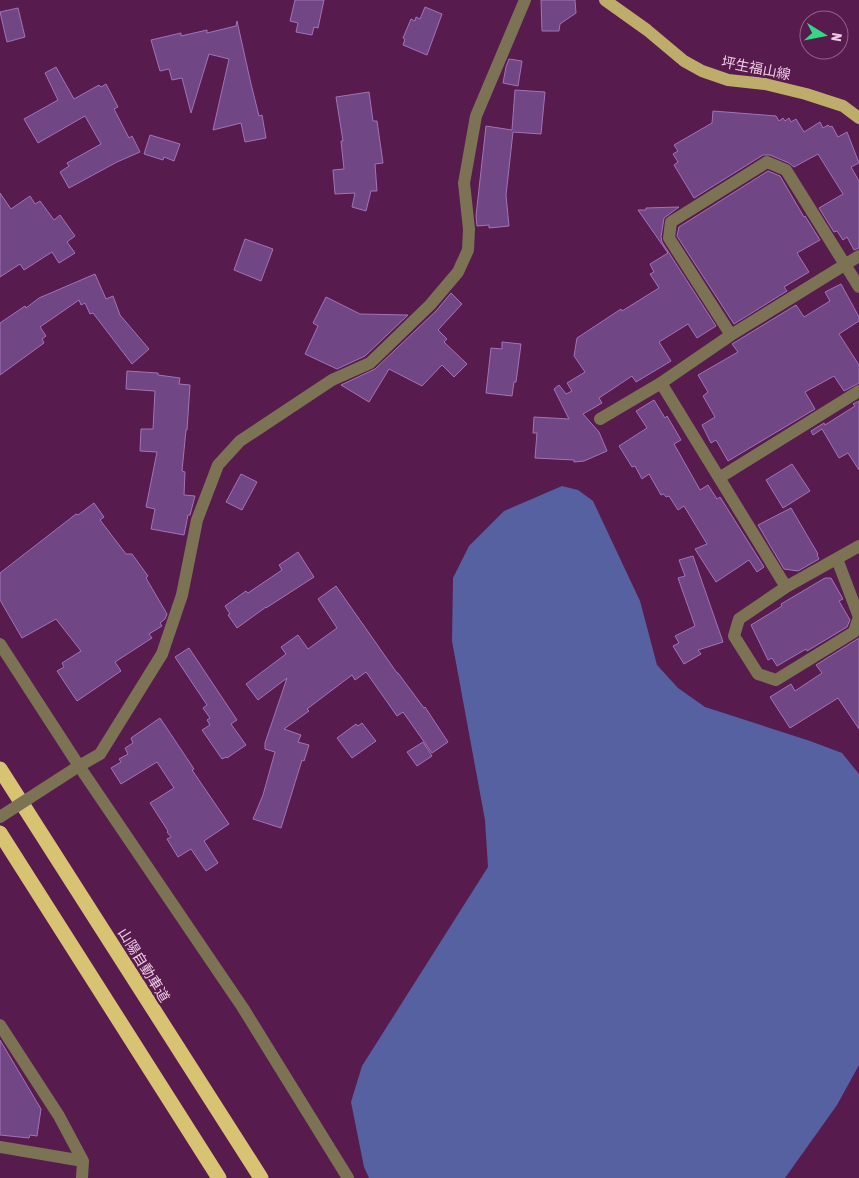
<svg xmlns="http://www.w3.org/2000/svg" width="859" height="1178" viewBox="0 0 859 1178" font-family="'Asap Condensed','Noto Sans JP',sans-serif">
  <rect width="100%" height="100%" fill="#571c4d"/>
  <!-- forest -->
  <path fill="#5661a2" d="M 562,486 L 578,490 L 593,501 L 640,601 L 657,665 L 678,688 L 705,707 L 810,741 L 842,753 L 859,774 L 859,1065 L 837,1105 L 785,1178 L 369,1178 L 364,1167 L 351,1102 L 362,1066 L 488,867 L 485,820 L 452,641 L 453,578 L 469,546 L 504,511 Z"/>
  <!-- building -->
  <path fill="#714684" stroke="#a174b6" d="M 295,0 L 324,0 L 318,28 L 314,27 L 312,35 L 296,32 L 298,23 L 290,21 Z
    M 541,0 L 575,0 L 576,13 L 560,24 L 559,31 L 542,31 Z
    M 425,7 L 442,14 L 427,55 L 403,45 L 405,39 L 403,38 L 411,19 L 415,21 L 416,17 L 420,19 Z
    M 18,8 L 25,37 L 7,42 L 0,12 Z
    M 237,21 L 251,84 L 259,116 L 262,115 L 266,138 L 245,142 L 241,123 L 213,130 L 229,59 L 209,54 L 191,113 L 182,78 L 172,80 L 169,69 L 160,71 L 151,40 L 181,33 L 181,36 L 207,30 L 207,33 L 236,26 Z
    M 509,59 L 522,61 L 518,86 L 503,83 L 506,67 Z
    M 56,67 L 74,99 L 99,85 L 101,87 L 106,84 L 118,107 L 114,109 L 129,138 L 132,136 L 140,152 L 117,162 L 69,188 L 60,172 L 69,166 L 67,163 L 101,144 L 85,116 L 38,143 L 24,119 L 58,100 L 45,73 Z
    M 515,90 L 545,92 L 541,134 L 513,132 L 506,195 L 509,226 L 489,228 L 489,225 L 477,226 L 476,216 L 486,126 L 512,130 Z
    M 369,92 L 373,121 L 377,121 L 383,163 L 375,164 L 377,191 L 371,191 L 366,211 L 352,207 L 355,193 L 335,194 L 333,170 L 344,169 L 341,141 L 343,141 L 336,97 Z
    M 713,111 L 776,116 L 779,121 L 783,118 L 785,121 L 789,118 L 791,122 L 796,119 L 804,132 L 820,122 L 823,128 L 828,125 L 830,127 L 832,126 L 838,137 L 847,132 L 859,163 L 851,167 L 859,181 L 859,248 L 854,250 L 847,237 L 843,240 L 837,231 L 834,232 L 819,208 L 843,194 L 818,154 L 794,167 L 789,163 L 770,155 L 763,155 L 694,198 L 674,165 L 678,162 L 673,154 L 678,151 L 674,145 L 712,123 Z
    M 150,135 L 180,144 L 174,161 L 164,157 L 163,160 L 144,154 Z
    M 768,171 L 780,176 L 804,217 L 805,216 L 820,240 L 797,253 L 809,272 L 784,287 L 787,291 L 734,324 L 677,236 L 679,227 Z
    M 0,193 L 11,209 L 30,196 L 35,204 L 40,201 L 54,220 L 60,215 L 75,236 L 67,242 L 75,253 L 59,263 L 52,252 L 24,270 L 20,264 L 0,277 Z
    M 679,207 L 664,218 L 661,237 L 662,242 L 716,326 L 697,338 L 688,324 L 659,342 L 671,361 L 636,382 L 632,376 L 599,398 L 602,403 L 583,414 L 599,432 L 607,451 L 584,461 L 574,462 L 574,460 L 535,458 L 537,433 L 533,433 L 534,417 L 569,419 L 554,389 L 559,385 L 566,394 L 572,391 L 567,383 L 585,372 L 574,356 L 577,338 L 621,309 L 622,311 L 659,288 L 650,274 L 654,272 L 650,264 L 668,253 L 638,210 L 646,210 L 646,208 Z
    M 245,239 L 273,249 L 261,281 L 234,270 Z
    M 95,274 L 106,299 L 113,296 L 120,315 L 149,349 L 132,364 L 93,313 L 90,314 L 85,303 L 81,305 L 79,300 L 40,327 L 46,336 L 42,339 L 44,343 L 0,375 L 0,323 L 25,306 L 26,308 L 39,298 Z
    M 841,284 L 859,317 L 859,321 L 839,334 L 859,365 L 859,383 L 844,391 L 834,376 L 805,392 L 815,409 L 728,461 L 716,440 L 711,443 L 702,425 L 715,417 L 703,396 L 708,392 L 698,375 L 738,352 L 732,344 L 796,305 L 804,317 L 830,301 L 825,292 Z
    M 451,293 L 462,304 L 438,330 L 447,339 L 444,342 L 467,364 L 454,377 L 442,365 L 422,386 L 389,369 L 369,402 L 341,385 L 375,369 L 436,311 Z
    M 326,297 L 360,314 L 408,315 L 365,356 L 337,369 L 305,354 L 318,326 L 313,323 Z
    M 502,342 L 521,344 L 516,382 L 514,382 L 512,396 L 486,393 L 491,348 L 502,349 Z
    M 127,371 L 158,373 L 158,375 L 180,378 L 179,384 L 190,385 L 187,430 L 186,430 L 182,471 L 185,472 L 184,495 L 195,496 L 190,515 L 188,515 L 184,535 L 151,529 L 155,509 L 146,507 L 157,452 L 140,451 L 141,429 L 153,429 L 155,391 L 126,389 Z
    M 654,400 L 665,418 L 667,416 L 681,440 L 674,444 L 700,490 L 708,485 L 717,499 L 720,497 L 764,567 L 757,572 L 749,560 L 716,582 L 695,549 L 707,544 L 684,506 L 678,510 L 669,496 L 666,497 L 664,494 L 661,495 L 649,474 L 642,479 L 635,466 L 632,467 L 619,446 L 647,428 L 636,411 Z
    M 859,401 L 859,470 L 848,453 L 839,458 L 822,429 L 813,435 L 811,431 L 824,423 L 825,425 L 855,406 L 853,404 Z
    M 792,464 L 810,491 L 783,508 L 766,480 Z
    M 241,474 L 257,482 L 242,510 L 226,502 Z
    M 94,503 L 104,517 L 100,520 L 126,554 L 132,554 L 148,576 L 146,578 L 167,614 L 165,619 L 160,623 L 162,626 L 149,634 L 152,638 L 115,662 L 121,671 L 77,701 L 57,671 L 64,667 L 62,663 L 81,651 L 56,619 L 22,638 L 0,600 L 0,573 L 76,514 L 78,515 Z
    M 791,508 L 818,554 L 817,555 L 819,559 L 798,571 L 784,569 L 758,525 Z
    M 298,552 L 314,577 L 266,608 L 266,607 L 237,628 L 228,615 L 230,614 L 225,606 L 246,591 L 248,593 L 282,570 L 279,565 Z
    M 693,556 L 723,642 L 698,650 L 701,654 L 684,664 L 673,646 L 679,643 L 675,636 L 695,626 L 678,578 L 685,576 L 679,560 Z
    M 825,578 L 831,578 L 843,599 L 839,601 L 850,620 L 847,627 L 807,651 L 806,649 L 777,666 L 772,658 L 768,660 L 751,625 L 782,606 L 781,604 Z
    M 336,586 L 397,673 L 398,673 L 424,708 L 425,707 L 448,742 L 432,753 L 403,712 L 397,716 L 366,672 L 355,680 L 352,675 L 307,709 L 309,711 L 284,729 L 301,735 L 298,742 L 309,745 L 304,761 L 302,760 L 281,828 L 253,819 L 263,795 L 275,752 L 265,749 L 265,743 L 287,678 L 258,700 L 246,684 L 286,654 L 281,647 L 298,635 L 308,649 L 337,628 L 318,599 Z
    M 859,638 L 859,729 L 838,698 L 790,728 L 770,697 L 791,684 L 795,691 L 822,673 L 816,665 Z
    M 189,648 L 237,720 L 231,724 L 246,745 L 227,758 L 226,757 L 222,759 L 202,730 L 210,725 L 207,720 L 210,718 L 203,708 L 207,705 L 175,657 Z
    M 160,718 L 194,769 L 192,770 L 229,824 L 204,841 L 218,863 L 206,871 L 191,849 L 178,857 L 167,839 L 171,837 L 167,832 L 168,831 L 150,803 L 174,788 L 157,762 L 121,784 L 111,768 L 121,762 L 119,759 L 128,754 L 125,748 L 133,743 L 131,738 Z
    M 362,723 L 376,741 L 352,758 L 337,738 L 356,724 L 358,726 Z
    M 423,742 L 432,756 L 417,766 L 407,752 Z
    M 0,1040 L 41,1109 L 37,1136 L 30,1135 L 29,1138 L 0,1135 Z"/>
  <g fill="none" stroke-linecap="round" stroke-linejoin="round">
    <!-- minor -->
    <path stroke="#7b7354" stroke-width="12" d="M 731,335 L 669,238 L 671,222 L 767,162 L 786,170 L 859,287
      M 661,383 L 786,587
      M 600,419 L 661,383 L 731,335 L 859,256
      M 719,478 L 859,391
      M 837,559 L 859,617 L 854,632 L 776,680 L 758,674 L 734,636 L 739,619 L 786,587 L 859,546
      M 0,644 L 79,766 L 243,1008 L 348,1178
      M 79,766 L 100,754 L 162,654 L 182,595 L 197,520 L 218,465 L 240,441 L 332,380 L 370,363 L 430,305 L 458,272 L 468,250 L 469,229 L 464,183 L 476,116 L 525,0
      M 0,1025 L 59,1116 L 83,1161 L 82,1178
      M 0,1147 L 83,1161"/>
    <!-- major -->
    <path stroke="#beac6b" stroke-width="12" d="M 605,0 L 647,30 L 684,61 L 702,71 L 728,80 L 765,84 L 806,94 L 843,106 L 859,118"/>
    <!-- highway -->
    <path stroke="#d8c373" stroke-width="15" d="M 0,769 L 261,1178
      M 0,833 L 219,1178"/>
    <!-- minor-bridge -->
    <path stroke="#7b7354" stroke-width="12" d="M 0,817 L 79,766"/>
  </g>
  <g text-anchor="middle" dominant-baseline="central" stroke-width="4.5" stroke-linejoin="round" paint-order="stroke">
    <!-- street labels -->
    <g font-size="14" fill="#edc9e4" stroke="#571c4d">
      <text transform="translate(756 68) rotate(11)">坪生福山線</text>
      <text transform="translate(144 965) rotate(58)">山陽自動車道</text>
    </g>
  </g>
  <!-- north arrow -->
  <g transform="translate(824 35) rotate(100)"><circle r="24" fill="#571c4d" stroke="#936189"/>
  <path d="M0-4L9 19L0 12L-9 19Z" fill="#32d882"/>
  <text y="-8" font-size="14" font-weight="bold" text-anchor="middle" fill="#edc9e4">N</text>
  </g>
</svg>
